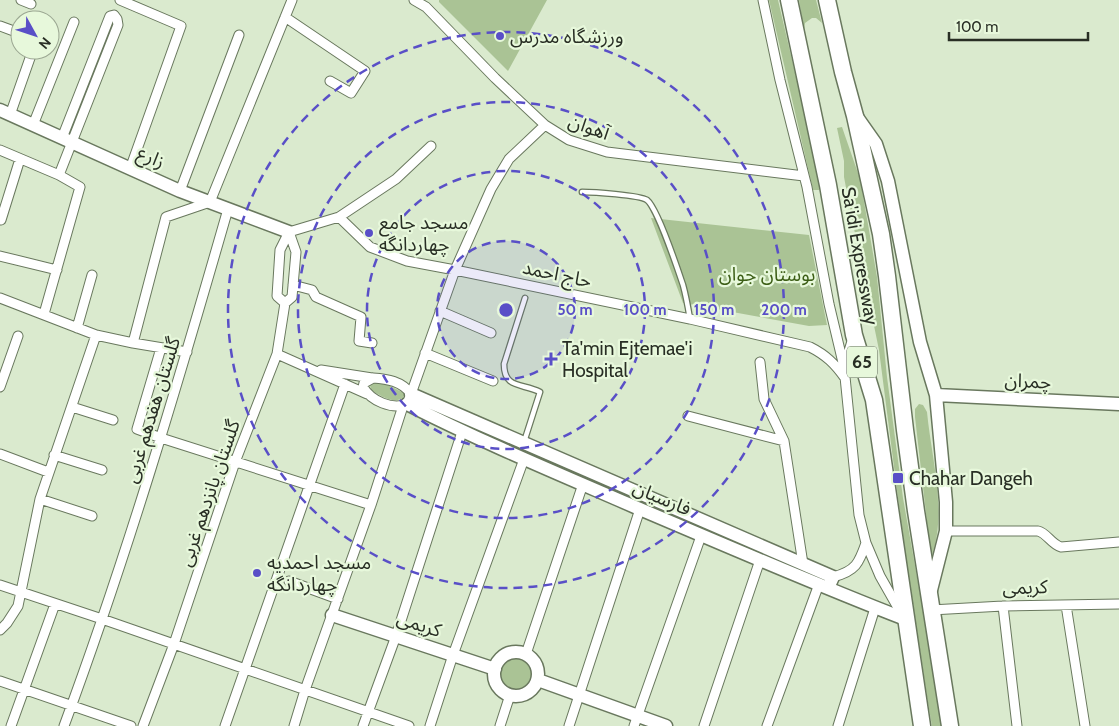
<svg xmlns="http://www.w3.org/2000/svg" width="1119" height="726" viewBox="0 0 1119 726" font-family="Cabin,'Noto Sans Arabic',sans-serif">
  <rect width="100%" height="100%" fill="#daeace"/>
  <!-- green -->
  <path fill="#aac395" d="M 439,0 L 547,0 L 508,71 L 439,2 Z
    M 769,0 L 778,0 L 821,184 L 819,190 L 813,190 Z
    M 799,0 L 816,0 L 822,23 L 816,18 L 812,18 L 805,23 L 804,31 Z
    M 842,127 L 860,179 L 869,230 L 877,277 L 887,377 L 903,498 L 928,639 L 941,726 L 932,726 L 928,703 L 903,537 L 879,350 L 851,214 L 844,177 L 844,161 L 837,128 Z
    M 651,218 L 809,235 L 827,325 L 809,326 L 683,303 Z
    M 374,382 L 386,384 L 404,393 L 404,397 C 394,405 381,396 371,390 L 370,385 Z
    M 919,404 L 923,405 L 927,412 C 931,455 948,516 931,557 L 915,417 L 915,409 Z
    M500 674a17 17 0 1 1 34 0a17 17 0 1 1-34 0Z"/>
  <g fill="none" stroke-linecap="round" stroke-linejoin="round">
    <defs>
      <path id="lane" d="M 582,192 C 593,192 639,195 647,200 C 657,208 678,270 683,285 C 686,296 688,307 690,319
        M 524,442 L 540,392 C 522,383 504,389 504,364 L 525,298"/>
      <path id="street" d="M 21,0 L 31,4
        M 120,0 L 181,26 L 130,169
        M 414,0 L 426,7 L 495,78 L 545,125 L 569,140 L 607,152 L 804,176
        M 763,0 L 780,80 L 807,187 L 829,304 L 844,367 L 859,515 L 866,543 L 880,576 L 901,613
        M 285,17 L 365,71 L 351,93 L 330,81
        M 0,26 L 19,33
        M 10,115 L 30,58
        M 33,125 L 74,22
        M 0,150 L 59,175 L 80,187 L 44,314
        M 59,175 L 118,25 L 117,19 L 114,15 L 110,16 L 108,21 L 62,138
        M 180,191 L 239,35
        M 339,217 L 370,247 L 407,261 L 455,270 L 690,319 L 810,347 C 826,355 835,364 845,378
        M 1,220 L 20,159
        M 289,232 L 296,252 L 292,297 L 285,303 L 277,354 L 367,394
        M 289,232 L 339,217 L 396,179 L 431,146
        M 0,256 L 57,270
        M 293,285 L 312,290 L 316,297 L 361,317 L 359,341 L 372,343
        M 0,298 L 96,335 L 133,343 L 187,352
        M 285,303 L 277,296 L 280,250 L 289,232
        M 440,311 L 491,333
        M 77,328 L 92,275
        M 133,343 L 166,217 L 210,202 L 292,0
        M 161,348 L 137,429 L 161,438 L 371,505
        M 425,353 L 493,381
        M 760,362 L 764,399 L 784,441 L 803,564
        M 844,367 L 853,338
        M 321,370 L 372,378
        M 373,378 C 387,379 402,381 411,394 L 407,404 C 392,410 371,401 363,387 L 364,383 Z
        M 0,387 L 18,336
        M 411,394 L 455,270 L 491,189 L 509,159 L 545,125
        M 72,407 L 113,420
        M 688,416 L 784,441
        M 0,454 L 48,472
        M 54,455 L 102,470
        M 40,499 L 92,516
        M 946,531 L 1038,531 C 1047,533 1051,544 1061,547 L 1119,542
        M 833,577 C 856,571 859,563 866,543
        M 289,581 L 338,599
        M 0,585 L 102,619 L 409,726
        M 1066,605 L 1085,726
        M 1003,606 L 1017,726
        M 931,610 L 1003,606 L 1119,604
        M 0,630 L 7,623 L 18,606 L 40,499 L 96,335
        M 526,654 L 583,484
        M 0,681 L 131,726
        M 11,726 L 55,604
        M 64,726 C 127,556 178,383 228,209
        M 143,726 L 174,644 L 235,462 L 277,354
        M 225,726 L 345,384
        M 294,726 L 305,690 L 371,505 L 403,406
        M 363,726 L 396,636 L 462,432
        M 430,726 L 453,655 L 524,459
        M 500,726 L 510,695
        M 569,726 L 640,509
        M 634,726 L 701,536
        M 704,726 L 760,560
        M 767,726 L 819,584
        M 838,726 L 875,608"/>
      <path id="secondary" d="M 0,110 L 180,191 L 289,232
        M 857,117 L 876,144 L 888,181 L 920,342 L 936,395 L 946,502 L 946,531 L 930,594
        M 411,394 L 833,577 L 828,588
        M 936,395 L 1119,404
        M 407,404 C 482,442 559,474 635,507 C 725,545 814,584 905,619
        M 332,615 L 495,669
        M494 674a22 22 0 1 1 44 0a22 22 0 1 1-44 0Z
        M 538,680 L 666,726"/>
      <path id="highway" d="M 789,0 L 828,185 L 854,335 L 874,400 L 922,726
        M 827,0 L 843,72 L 855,116 L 881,234 L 887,276 L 905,430 L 916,511 L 950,726"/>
    </defs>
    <!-- lane casing -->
    <use href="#lane" stroke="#69785e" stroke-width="7"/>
    <!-- street casing -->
    <use href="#street" stroke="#69785e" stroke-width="11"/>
    <!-- secondary casing -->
    <use href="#secondary" stroke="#69785e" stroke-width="15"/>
    <!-- highway casing -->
    <use href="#highway" stroke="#69785e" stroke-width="19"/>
    <!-- lane -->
    <use href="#lane" stroke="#fff" stroke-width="4.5"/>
    <!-- street -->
    <use href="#street" stroke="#fff" stroke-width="9"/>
    <!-- secondary -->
    <use href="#secondary" stroke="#fff" stroke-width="12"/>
    <!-- highway -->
    <use href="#highway" stroke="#fff" stroke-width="16"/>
  </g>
  <!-- distance rings -->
  <circle cx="506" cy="310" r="69" fill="#594fc7" fill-opacity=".12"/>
  <g fill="none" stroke="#594fc7" stroke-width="2.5" stroke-dasharray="9 6">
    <circle cx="506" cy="310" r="69"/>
    <circle cx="506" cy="310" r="139"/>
    <circle cx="506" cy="310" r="208"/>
    <circle cx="506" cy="310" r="278"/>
  </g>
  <!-- markers -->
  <g fill="#594fc7" stroke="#e7f8db" stroke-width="2">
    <circle cx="500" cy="36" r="5"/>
    <circle cx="369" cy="233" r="5"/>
    <path d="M548.5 351.5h5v5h5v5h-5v5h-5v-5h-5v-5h5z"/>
    <rect x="892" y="472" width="12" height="12" rx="2.5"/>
    <circle cx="257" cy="573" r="5"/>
  </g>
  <g text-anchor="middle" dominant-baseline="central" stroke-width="4.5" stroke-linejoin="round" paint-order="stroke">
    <!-- shield labels -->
    <rect fill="#e7f8db" stroke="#616b5b" stroke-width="1" x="847" y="346.5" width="30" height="31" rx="4"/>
    <g font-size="18" font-weight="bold" fill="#282e24">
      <text x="862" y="362">65</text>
    </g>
    <!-- poi labels -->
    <g font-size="19" fill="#282e24" stroke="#e7f8db" text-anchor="start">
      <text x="510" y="36">ورزشگاه مدرس</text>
      <text x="379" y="222">مسجد جامع<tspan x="379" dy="22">چهاردانگه</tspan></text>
      <text x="562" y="348">Ta'min Ejtemae'i<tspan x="562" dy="22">Hospital</tspan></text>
      <text x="909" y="478">Chahar Dangeh</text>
      <text x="267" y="562">مسجد احمدیه<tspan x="267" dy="22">چهاردانگه</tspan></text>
    </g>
    <!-- street labels -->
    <g font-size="19" fill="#282e24" stroke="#e7f8db">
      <text transform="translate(589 127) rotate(20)">آهوان</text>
      <text transform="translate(151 157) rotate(23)">زارع</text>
      <text transform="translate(860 256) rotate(80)">Sa'idi Expressway</text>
      <text transform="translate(557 274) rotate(12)">حاج احمد</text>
      <text transform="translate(1028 381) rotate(3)">چمران</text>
      <text transform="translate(152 410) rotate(-73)">گلستان هفدهم غربی</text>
      <text transform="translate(209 493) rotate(-71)">گلستان پانزدهم غربی</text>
      <text transform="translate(662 498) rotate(23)">فارسیان</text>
      <text transform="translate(1025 587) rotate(-1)">کریمی</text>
      <text transform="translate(419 624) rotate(18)">کریمی</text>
    </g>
    <!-- park labels -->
    <g font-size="19" fill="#3c5e16" stroke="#e7f8db">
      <text x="767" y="274">بوستان جوان</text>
    </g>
  </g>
  <circle cx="506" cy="310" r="8" fill="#594fc7" stroke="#e7f8db" stroke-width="2.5"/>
  <g font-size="15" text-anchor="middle" font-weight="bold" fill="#594fc7" stroke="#e7f8db" stroke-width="4.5" stroke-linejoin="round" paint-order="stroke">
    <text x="575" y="315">50 m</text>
    <text x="645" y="315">100 m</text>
    <text x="714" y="315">150 m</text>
    <text x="784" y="315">200 m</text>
  </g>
  <!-- north arrow -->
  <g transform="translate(35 35) rotate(130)"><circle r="24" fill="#e7f8db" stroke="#9ba792"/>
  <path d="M0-4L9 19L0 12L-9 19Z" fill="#594fc7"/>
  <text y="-8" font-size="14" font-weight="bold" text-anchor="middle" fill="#282e24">N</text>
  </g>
  <!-- scale -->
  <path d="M949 32v8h139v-8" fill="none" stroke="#282e24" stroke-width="2.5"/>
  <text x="956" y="32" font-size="15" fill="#282e24" stroke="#e7f8db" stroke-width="4" paint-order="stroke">100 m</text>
</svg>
